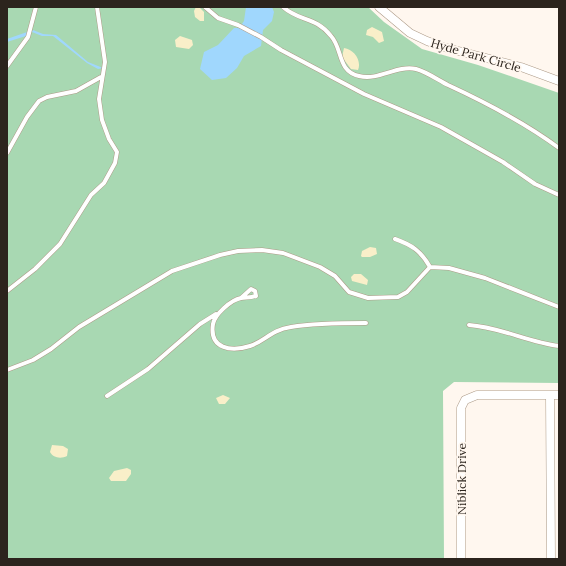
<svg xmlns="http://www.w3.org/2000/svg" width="566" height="566" viewBox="0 0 566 566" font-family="Lora,serif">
  <rect width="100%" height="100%" fill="#fff7ef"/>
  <!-- green -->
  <path fill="#a8d8b2" d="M 7,7 L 368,7 L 384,22 L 422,49 L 478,65 L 559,93 L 559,383 L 454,382 L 443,391 L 444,559 L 7,559 Z"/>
  <!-- sand -->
  <path fill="#f9efc9" d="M 196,7 L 200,8 L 204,12 L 204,21 L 200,21 L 195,17 L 194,11 Z
    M 372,27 L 382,32 L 384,41 L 379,43 L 373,37 L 366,35 L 367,30 Z
    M 180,36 L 192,40 L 193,45 L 189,49 L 176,47 L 175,40 Z
    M 344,48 C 354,49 362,61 358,70 L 351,69 L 342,57 Z
    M 370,247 L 376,248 L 377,254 L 370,257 L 362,257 L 361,256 L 362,251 Z
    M 354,274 L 361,274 L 368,280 L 367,285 L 352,281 L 351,277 Z
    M 223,395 L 230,398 L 225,404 L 219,404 L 216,398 Z
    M 52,445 L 63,446 L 68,449 L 67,456 C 61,459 53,458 50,452 Z
    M 127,468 L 131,470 L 131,474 L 126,481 L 111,481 L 109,478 L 114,471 Z"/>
  <!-- water -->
  <path fill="#a0d7fd" d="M 246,7 L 272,7 L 274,12 L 272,21 L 263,30 L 261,46 L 244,56 L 237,68 L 226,78 L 212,80 L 200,69 L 204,52 L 218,45 L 234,28 L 239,28 L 244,21 Z
    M 33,30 L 43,34 L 56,35 L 88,62 L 103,68 L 98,69 L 87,63 L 53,36 L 42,36 L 32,32 Z
    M 30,31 L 29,35 L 7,42 L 7,39 Z"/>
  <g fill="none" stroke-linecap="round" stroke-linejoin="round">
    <defs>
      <path id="lane" d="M 205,7 L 218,18 L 238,25 L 261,37 L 281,50 L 364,94 L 441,127 L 503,162 L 535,184 L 559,195
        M 283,7 C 300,22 315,16 331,36 C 343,49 337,71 359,76 C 379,81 396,65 416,69 C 427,72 438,80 448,85 C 487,103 525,123 559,148
        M 7,66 L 28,37 L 36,7
        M 7,153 L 27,117 L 39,101 L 47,97 L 76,91 L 101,77
        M 430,267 L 449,268 L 485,278 L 559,307
        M 7,291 L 35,269 L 60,244 L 91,195 L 104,183 L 115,163 L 117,152 L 109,139 L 102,120 L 99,99 L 105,62 L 97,7
        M 241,298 L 251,289 L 255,291 L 256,296 C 250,298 246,297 241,298 C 231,300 215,314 213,324 C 209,349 231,352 250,346 C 265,341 271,330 291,327 C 315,323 341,323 366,323
        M 469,325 C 500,327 528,342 559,346
        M 7,370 L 33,360 L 51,349 L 79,327 L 172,271 L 220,255 L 238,251 L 262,250 L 283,253 L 320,267 L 335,276 L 349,292 L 368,298 L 398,297 L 407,292 L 430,267 C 421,251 412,245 395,239
        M 107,396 L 148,369 L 200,324 L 216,314"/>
      <path id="street" d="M 379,7 L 410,33 L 427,41 L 443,47 L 521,67 L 559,81
        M 550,395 L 551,559
        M 461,559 L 461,408 L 465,400 L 477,395 L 559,395"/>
    </defs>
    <!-- lane casing -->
    <use href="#lane" stroke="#ad9b88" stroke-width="5"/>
    <!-- street casing -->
    <use href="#street" stroke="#ad9b88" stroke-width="9"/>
    <!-- lane -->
    <use href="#lane" stroke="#fff" stroke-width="4"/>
    <!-- street -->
    <use href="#street" stroke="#fff" stroke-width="8"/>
  </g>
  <g text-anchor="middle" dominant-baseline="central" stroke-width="3.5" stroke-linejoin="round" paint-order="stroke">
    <!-- street labels -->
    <g font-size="12" fill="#2c241d" stroke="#fff7ef">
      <text transform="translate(476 55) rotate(16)">Hyde Park Circle</text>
      <text transform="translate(461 479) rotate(-90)">Niblick Drive</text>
    </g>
  </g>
  <!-- border -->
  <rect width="566" height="566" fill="none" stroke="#2c241d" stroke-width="16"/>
</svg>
